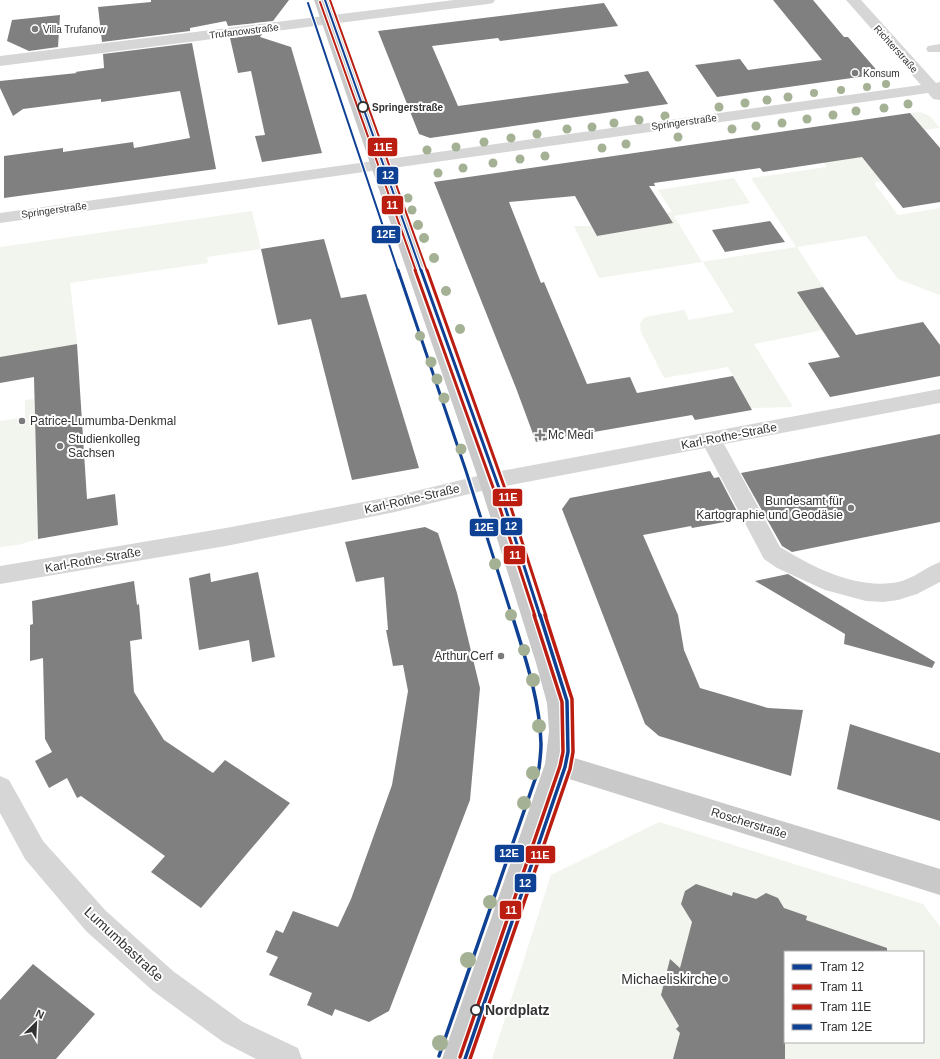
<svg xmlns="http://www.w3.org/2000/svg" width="940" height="1059" viewBox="0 0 940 1059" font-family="Helvetica,sans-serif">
  <rect width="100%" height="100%" fill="#fff"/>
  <!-- green -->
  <path fill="#f2f5ed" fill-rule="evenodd" d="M 920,112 L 930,116 L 940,128 L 924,130 L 910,113 Z
    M 888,147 L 912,176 L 874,183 L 898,215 L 940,208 L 940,295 L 898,279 L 866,236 L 797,247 L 823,287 L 797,292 L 823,330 L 754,344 L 793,407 L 751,408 L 728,367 L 664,378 L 641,332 L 640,323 L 645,317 L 684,310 L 689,320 L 734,312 L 703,262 L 599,278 L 574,226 L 592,226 L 598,236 L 672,223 L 666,213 L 672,212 L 658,190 L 734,178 L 750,203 L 674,216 L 702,262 L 796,247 L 751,178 L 827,167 L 819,157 Z
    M 252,211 L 261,249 L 207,257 L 208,263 L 70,283 L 77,344 L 0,357 L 0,247 Z
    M 34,399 L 38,539 L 18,545 L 0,547 L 0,421 L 25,417 L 25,400 Z
    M 659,822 L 923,904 L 940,926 L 940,1059 L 492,1059 L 551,875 ZM 785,952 L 923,952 L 923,1042 L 785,1042 Z"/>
  <!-- building -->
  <path fill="#808080" d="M 151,0 L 289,0 L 273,21 L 228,26 L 226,21 L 190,28 L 190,31 L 102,42 L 98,7 L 151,2 Z
    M 773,0 L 813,0 L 844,37 L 848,37 L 880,74 L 717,97 L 695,65 L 740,59 L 748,70 L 822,60 Z
    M 604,3 L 618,26 L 500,41 L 498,38 L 432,46 L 458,106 L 629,83 L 624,75 L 648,71 L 668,104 L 430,138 L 419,134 L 378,31 Z
    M 60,15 L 58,47 L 29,51 L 7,41 L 12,20 Z
    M 262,34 L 260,37 L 291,47 L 322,153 L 262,162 L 255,136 L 265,135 L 251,71 L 238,73 L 230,38 Z
    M 192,43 L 216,169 L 4,198 L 4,156 L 63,148 L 63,152 L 133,142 L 134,148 L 190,138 L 180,91 L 101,102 L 101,99 L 23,109 L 13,116 L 0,88 L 0,81 L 77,73 L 75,72 L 104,68 L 103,54 Z
    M 910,113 L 940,148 L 940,202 L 903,208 L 862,157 L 763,172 L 760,168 L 654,183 L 655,186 L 649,186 L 673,223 L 597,236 L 575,196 L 509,202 L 541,283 L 544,282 L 587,384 L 630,377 L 637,393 L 733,376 L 752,410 L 695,420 L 692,415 L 536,442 L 516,388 L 434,182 Z
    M 770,221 L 785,242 L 725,252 L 712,230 Z
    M 324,239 L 341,298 L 366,294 L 419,468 L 352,480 L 311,319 L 278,325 L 261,249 Z
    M 823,287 L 856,335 L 923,322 L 940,345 L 940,376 L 830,397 L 808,363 L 840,357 L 797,292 Z
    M 77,344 L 87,499 L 115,494 L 118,525 L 38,539 L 34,377 L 0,383 L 0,357 Z
    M 940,434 L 940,522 L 792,552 L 782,546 L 741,473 Z
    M 710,471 L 714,478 L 719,477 L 741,519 L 692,528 L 691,526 L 643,535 L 678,615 L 684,650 L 700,688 L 768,708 L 803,710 L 791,776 L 659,736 L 645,724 L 562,509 L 570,498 Z
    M 425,527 L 438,533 L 457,593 L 480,688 L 470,800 L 389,1011 L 369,1022 L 335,1009 L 332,1016 L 307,1005 L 312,993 L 269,975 L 278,957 L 266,952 L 276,930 L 283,933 L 293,911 L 338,927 L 351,899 L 392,785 L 408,691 L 403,665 L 393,666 L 386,630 L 388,630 L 384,577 L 356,582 L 345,542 Z
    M 258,572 L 275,657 L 252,662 L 249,640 L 199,650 L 189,578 L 210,573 L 211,582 Z
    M 788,574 L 935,662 L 932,668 L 844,644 L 845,634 L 755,581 Z
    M 134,581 L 137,605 L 139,604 L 142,639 L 130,641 L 134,692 L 164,740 L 213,773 L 225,760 L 290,803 L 201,908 L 151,872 L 165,856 L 81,796 L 77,798 L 67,778 L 49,788 L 35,761 L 52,752 L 45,739 L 43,658 L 30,661 L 30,625 L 33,624 L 32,601 Z
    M 850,724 L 940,753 L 940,821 L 837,789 Z
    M 696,884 L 732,896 L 733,892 L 756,899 L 766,893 L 778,898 L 784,908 L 807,916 L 806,920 L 887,948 L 887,952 L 785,952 L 785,1059 L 673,1059 L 680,1033 L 676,1029 L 679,1026 L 661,995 L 670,959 L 680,968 L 692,922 L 681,904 L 685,891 Z
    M 33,964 L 95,1014 L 56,1059 L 0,1059 L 0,1000 Z"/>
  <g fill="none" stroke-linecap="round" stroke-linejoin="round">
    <!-- minor -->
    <path fill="#d6d6d6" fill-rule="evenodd" d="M 454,0 L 495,0 L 493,3 L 488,4 L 0,66 L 0,56 Z
      M 846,0 L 861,0 L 936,83 L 940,82 L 940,100 L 933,99 L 928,93 L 0,223 L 0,213 L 921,85 Z
      M 940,44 L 940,52 L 928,52 L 926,49 L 928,46 Z
      M 940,389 L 940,403 L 724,444 L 780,547 C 814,568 857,590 898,582 C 913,579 926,567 940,562 L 940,582 L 917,594 L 898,600 L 883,602 L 866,601 L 825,590 L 777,568 L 764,559 L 705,448 L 490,489 L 395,512 L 226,546 L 0,584 L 0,566 L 226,528 L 395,496 L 490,473 Z
      M 0,776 L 9,780 L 43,841 L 106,911 L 173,971 L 243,1022 L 298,1048 L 302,1059 L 256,1059 L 223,1042 L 153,991 L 86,931 L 25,859 L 0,813 Z"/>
    <!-- major -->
    <path fill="#c9c9c9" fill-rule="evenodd" d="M 314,0 L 328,0 L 501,481 L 560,663 L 571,703 L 573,731 L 571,757 L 940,869 L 940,895 L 566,778 L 472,1059 L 442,1059 L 545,764 L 549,731 L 547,703 L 536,663 L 479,481 Z"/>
    <defs>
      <path id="tram-1-far2" d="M 325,0 L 421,271"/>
      <path id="tram-1-far1" d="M 421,270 L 499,488 L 540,616"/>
      <path id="tram-1" d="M 465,1059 L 565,767 L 568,752 L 567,701 L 540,615"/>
      <path id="tram-2-far2" d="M 320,2 L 416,271"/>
      <path id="tram-2-far1" d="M 415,270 L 494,490 L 535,616"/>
      <path id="tram-2" d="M 460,1057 L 560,766 L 563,752 L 562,702 L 534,615"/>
      <path id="tram-3-far2" d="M 330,0 L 427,271"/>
      <path id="tram-3-far1" d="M 427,270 L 504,486 L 546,616"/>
      <path id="tram-3" d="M 470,1059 L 570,769 L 573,752 L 572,699 L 545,615"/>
      <path id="tram-4-far2" d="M 308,3 L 398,271"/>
      <path id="tram-4-far1" d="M 398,270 L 466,471 L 512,616"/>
      <path id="tram-4" d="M 439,1056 L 539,768 C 540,760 541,752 541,744 C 540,700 525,657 512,615"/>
    </defs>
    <!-- tram-1-far2 casing -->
    <use href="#tram-1-far2" stroke="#fff" stroke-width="4"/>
    <!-- tram-1-far1 casing -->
    <use href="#tram-1-far1" stroke="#fff" stroke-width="6"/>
    <!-- tram-1 casing -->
    <use href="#tram-1" stroke="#fff" stroke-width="6"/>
    <!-- tram-2-far2 casing -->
    <use href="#tram-2-far2" stroke="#fff" stroke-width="4"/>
    <!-- tram-2-far1 casing -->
    <use href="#tram-2-far1" stroke="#fff" stroke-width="6"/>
    <!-- tram-2 casing -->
    <use href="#tram-2" stroke="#fff" stroke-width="6"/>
    <!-- tram-3-far2 casing -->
    <use href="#tram-3-far2" stroke="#fff" stroke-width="4"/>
    <!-- tram-3-far1 casing -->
    <use href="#tram-3-far1" stroke="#fff" stroke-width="6"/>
    <!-- tram-3 casing -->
    <use href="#tram-3" stroke="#fff" stroke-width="6"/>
    <!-- tram-4-far2 casing -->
    <use href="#tram-4-far2" stroke="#fff" stroke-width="4"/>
    <!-- tram-4-far1 casing -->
    <use href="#tram-4-far1" stroke="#fff" stroke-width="6"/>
    <!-- tram-4 casing -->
    <use href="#tram-4" stroke="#fff" stroke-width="6"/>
    <!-- tram-1-far2 -->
    <use href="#tram-1-far2" stroke="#0e4094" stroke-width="2"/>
    <!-- tram-1-far1 -->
    <use href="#tram-1-far1" stroke="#0e4094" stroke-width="3"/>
    <!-- tram-1 -->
    <use href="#tram-1" stroke="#0e4094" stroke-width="3.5"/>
    <!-- tram-2-far2 -->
    <use href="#tram-2-far2" stroke="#bb1e10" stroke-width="2"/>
    <!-- tram-2-far1 -->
    <use href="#tram-2-far1" stroke="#bb1e10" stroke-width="3"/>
    <!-- tram-2 -->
    <use href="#tram-2" stroke="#bb1e10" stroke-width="3.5"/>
    <!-- tram-3-far2 -->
    <use href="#tram-3-far2" stroke="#bb1e10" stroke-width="2"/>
    <!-- tram-3-far1 -->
    <use href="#tram-3-far1" stroke="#bb1e10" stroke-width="3"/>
    <!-- tram-3 -->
    <use href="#tram-3" stroke="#bb1e10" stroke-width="3.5"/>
    <!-- tram-4-far2 -->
    <use href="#tram-4-far2" stroke="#0e4094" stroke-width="2"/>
    <!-- tram-4-far1 -->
    <use href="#tram-4-far1" stroke="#0e4094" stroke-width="3"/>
    <!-- tram-4 -->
    <use href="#tram-4" stroke="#0e4094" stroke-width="3.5"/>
  </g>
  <!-- trees -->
  <g fill="#a5b194">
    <circle cx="886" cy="84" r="4"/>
    <circle cx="867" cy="87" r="4"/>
    <circle cx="841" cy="90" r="4"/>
    <circle cx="814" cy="93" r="4"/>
    <circle cx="788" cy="97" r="4.5"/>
    <circle cx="767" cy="100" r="4.5"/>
    <circle cx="745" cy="103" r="4.5"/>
    <circle cx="908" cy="104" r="4.5"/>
    <circle cx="719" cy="107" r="4.5"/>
    <circle cx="884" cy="108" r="4.5"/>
    <circle cx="856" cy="111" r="4.5"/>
    <circle cx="833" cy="115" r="4.5"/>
    <circle cx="665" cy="116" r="4.5"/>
    <circle cx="807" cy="119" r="4.5"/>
    <circle cx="639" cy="120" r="4.5"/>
    <circle cx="614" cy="123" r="4.5"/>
    <circle cx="782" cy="123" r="4.5"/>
    <circle cx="756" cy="126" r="4.5"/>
    <circle cx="592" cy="127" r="4.5"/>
    <circle cx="567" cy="129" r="4.5"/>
    <circle cx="732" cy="129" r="4.5"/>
    <circle cx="537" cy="134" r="4.5"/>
    <circle cx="678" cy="137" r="4.5"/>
    <circle cx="511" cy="138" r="4.5"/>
    <circle cx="484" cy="142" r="4.5"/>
    <circle cx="626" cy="144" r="4.5"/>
    <circle cx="456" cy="147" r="4.5"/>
    <circle cx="602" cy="148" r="4.5"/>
    <circle cx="427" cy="150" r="4.5"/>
    <circle cx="545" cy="156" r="4.5"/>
    <circle cx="520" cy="159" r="4.5"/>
    <circle cx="493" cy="163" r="4.5"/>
    <circle cx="463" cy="168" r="4.5"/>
    <circle cx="438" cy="173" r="4.5"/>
    <circle cx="408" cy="198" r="4.5"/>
    <circle cx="412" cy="210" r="4.5"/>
    <circle cx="418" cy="225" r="5"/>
    <circle cx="424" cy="238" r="5"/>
    <circle cx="434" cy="258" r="5"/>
    <circle cx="446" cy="291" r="5"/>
    <circle cx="460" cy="329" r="5"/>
    <circle cx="420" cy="336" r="5"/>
    <circle cx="431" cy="362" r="5.5"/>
    <circle cx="437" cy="379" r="5.5"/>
    <circle cx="444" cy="398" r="5.5"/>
    <circle cx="461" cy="449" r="5.5"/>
    <circle cx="495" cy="564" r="6"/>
    <circle cx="511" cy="615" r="6"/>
    <circle cx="524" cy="650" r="6"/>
    <circle cx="533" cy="680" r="7"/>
    <circle cx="539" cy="726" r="7"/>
    <circle cx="533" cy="773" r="7"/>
    <circle cx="524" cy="803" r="7"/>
    <circle cx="490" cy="902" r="7"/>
    <circle cx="468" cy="960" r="8"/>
    <circle cx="440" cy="1043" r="8"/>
  </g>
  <!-- markers -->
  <g fill="#7a7a7a" stroke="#fff" stroke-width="1.5">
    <circle cx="35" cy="29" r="4"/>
    <circle cx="855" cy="73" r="4"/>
    <circle cx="22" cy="421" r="4"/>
    <path d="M538 429h4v4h4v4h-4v4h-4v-4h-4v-4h4z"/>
    <circle cx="60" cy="446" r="4"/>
    <circle cx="851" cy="508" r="4"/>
    <circle cx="501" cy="656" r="4"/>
    <circle cx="725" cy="979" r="4"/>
  </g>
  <g fill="#fff" stroke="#323232" stroke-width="2">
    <circle cx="363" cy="107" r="5"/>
    <circle cx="476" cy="1010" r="5"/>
  </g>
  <g text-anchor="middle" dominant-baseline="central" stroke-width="4" stroke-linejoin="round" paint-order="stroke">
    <!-- far-poi labels -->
    <g font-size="10" fill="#323232" stroke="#fff" text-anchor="start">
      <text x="43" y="29">Villa Trufanow</text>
      <text x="863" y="73">Konsum</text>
    </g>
    <!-- far-street labels -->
    <g font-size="10" fill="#323232" stroke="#fff">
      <text transform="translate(244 31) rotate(-7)">Trufanowstraße</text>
      <text transform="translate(896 49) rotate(48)">Richterstraße</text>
      <text transform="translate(684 122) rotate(-8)">Springerstraße</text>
      <text transform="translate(54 210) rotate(-8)">Springerstraße</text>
    </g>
    <!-- far-stop labels -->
    <g font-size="10" font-weight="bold" fill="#323232" stroke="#fff" text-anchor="start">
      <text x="372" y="107">Springerstraße</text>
    </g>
    <!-- poi labels -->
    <g font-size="12" fill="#323232" stroke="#fff" text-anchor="start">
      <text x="30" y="421">Patrice-Lumumba-Denkmal</text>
      <text x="548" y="435">Mc Medi</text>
      <text x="68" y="439">Studienkolleg<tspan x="68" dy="14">Sachsen</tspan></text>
      <text x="843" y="501" text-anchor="end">Bundesamt für<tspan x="843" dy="14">Kartographie und Geodäsie</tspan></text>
      <text x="493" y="656" text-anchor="end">Arthur Cerf</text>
    </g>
    <!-- street labels -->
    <g font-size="12" fill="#323232" stroke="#fff">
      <text transform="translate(729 436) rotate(-11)">Karl-Rothe-Straße</text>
      <text transform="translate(412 499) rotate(-13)">Karl-Rothe-Straße</text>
      <text transform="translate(93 560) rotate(-10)">Karl-Rothe-Straße</text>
      <text transform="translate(749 823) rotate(17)">Roscherstraße</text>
    </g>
    <!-- near-street labels -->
    <g font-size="14" fill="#323232" stroke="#fff">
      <text transform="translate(124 944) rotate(43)">Lumumbastraße</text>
    </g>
    <!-- near-poi labels -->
    <g font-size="14" fill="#323232" stroke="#fff" text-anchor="end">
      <text x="717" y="979">Michaeliskirche</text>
    </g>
    <!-- near-stop labels -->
    <g font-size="14" font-weight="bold" fill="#323232" stroke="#fff" text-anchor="start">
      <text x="485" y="1010">Nordplatz</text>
    </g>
  </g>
  <g stroke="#fff" stroke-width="1.5">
    <rect x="367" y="137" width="31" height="20" rx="4" fill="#bb1e10"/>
    <rect x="376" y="166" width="23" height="19" rx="4" fill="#0e4094"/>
    <rect x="381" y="195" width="23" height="20" rx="4" fill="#bb1e10"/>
    <rect x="371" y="225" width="30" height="19" rx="4" fill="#0e4094"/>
    <rect x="492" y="488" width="31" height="19" rx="4" fill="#bb1e10"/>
    <rect x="500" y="517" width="23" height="19" rx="4" fill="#0e4094"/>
    <rect x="469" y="518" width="30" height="19" rx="4" fill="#0e4094"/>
    <rect x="503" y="545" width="23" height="20" rx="4" fill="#bb1e10"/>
    <rect x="494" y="844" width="31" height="19" rx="4" fill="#0e4094"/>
    <rect x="525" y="845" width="31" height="19" rx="4" fill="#bb1e10"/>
    <rect x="514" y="873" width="23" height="20" rx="4" fill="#0e4094"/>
    <rect x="499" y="900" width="23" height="20" rx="4" fill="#bb1e10"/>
  </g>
  <g font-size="11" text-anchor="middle" font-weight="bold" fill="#fff">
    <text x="383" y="151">11E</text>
    <text x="388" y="179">12</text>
    <text x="392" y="209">11</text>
    <text x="386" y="238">12E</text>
    <text x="508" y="501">11E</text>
    <text x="511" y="530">12</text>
    <text x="484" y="531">12E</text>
    <text x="515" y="559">11</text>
    <text x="509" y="857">12E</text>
    <text x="540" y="859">11E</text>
    <text x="525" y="887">12</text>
    <text x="511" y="914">11</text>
  </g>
  <!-- legend -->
  <rect x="784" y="951" width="140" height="92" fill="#ffffff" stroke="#adadad"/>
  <rect x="792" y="964" width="20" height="6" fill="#0e4094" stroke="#adadad"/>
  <text x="820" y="971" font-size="12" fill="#323232">Tram 12</text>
  <rect x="792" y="984" width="20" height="6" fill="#bb1e10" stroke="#adadad"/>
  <text x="820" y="991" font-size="12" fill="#323232">Tram 11</text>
  <rect x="792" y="1004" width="20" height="6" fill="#bb1e10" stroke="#adadad"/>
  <text x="820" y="1011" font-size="12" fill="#323232">Tram 11E</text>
  <rect x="792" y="1024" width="20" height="6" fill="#0e4094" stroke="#adadad"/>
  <text x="820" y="1031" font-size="12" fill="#323232">Tram 12E</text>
  <!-- north arrow -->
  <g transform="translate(36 1023) rotate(24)" stroke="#ffffff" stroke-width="3" paint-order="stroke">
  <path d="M0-3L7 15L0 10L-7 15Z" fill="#323232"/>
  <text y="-6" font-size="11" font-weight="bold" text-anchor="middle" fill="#323232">N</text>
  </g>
</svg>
